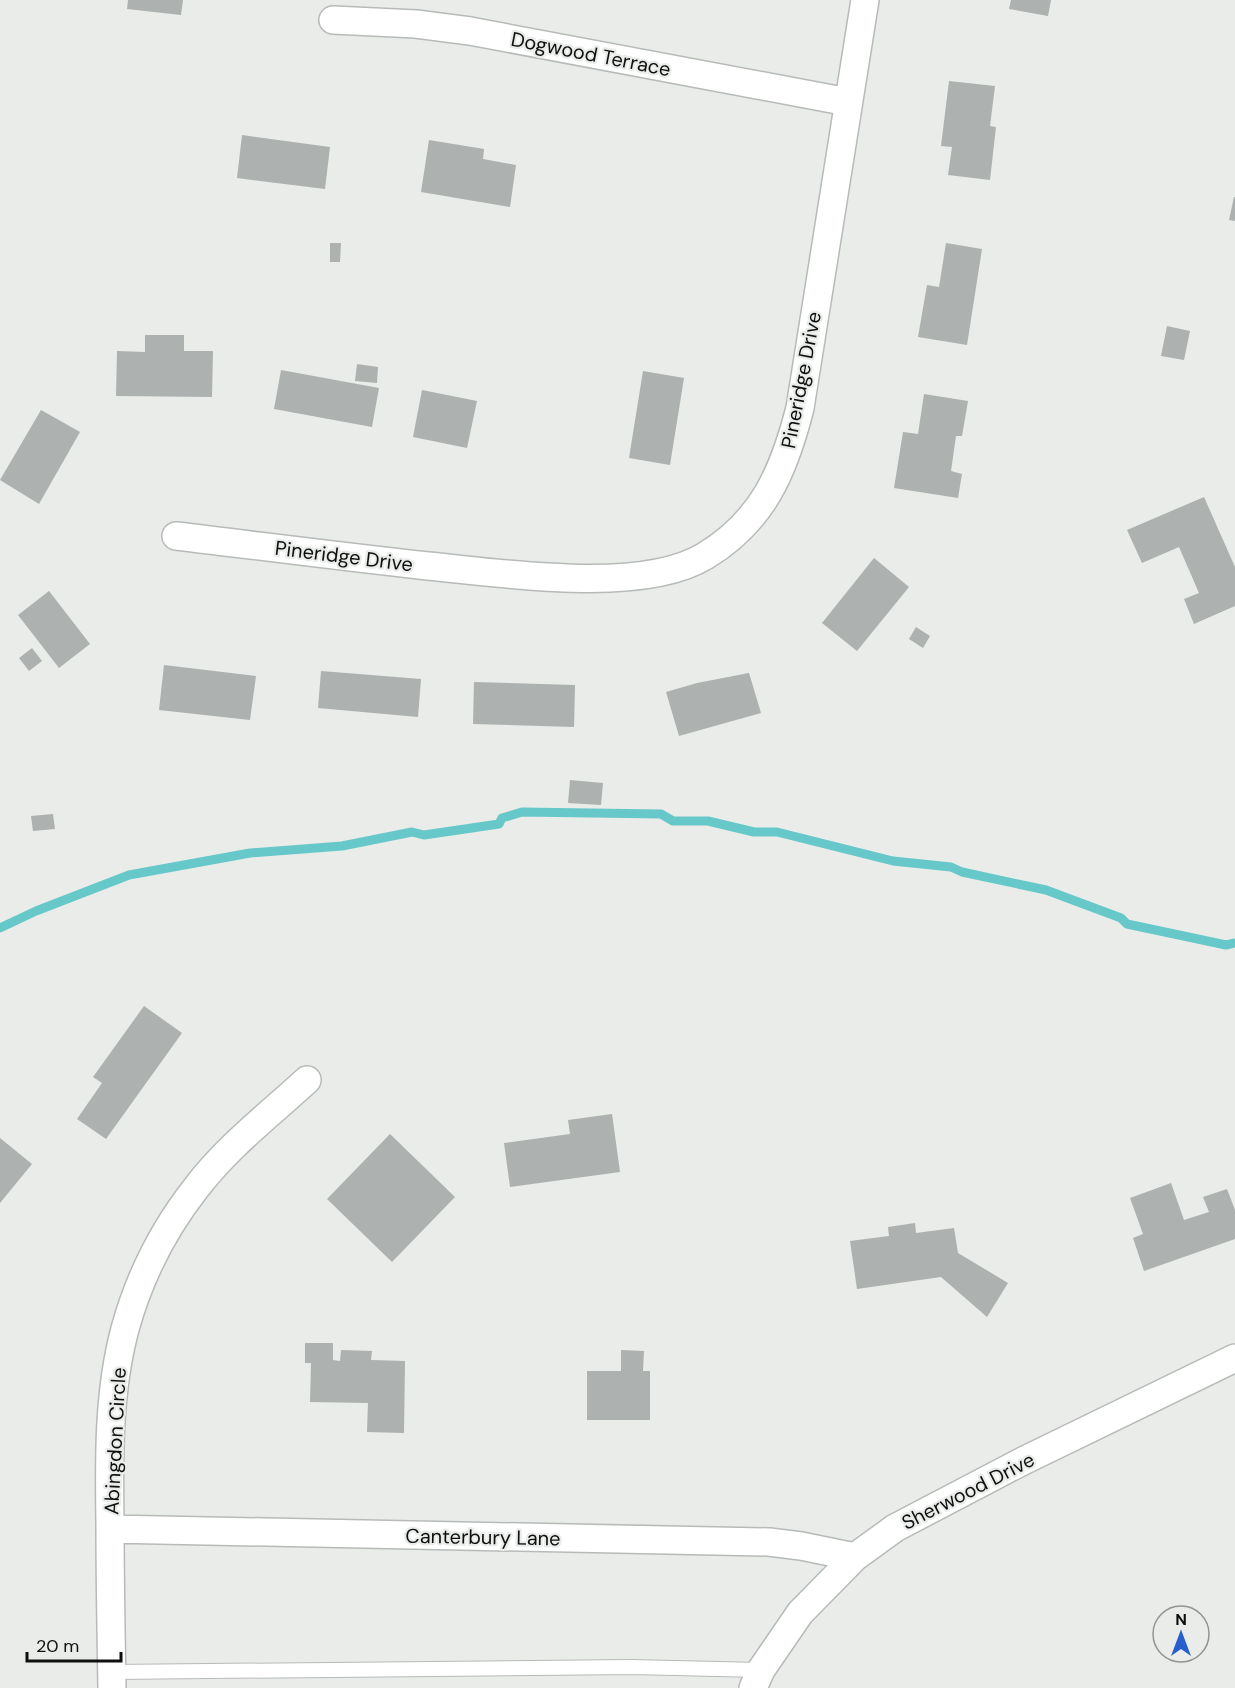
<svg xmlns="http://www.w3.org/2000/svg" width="1235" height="1688" viewBox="0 0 1235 1688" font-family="'DM Sans',sans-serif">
  <rect width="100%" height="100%" fill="#e9ece9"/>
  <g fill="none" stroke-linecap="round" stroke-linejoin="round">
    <!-- stream -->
    <path stroke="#67c8c9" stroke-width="9" d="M 0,928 L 36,911 L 129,875 L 250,853 L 342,846 L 412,832 L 424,835 L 499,824 L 502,818 L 522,812 L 661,814 L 673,821 L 708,821 L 754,832 L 777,832 L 893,861 L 951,867 L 962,872 L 1046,890 L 1121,918 L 1127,924 L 1226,945 L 1235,943"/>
  </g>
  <!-- building -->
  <path fill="#adb1af" d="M 128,0 L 183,0 L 181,15 L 127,9 Z
    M 1011,0 L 1051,0 L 1048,16 L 1009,9 Z
    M 949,81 L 995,86 L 990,126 L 996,127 L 990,180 L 948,175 L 952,147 L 941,146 Z
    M 242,135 L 330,147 L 325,189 L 237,178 Z
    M 429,140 L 484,149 L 483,159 L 516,165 L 510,207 L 421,192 Z
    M 1234,197 L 1235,197 L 1235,221 L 1229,220 Z
    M 330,243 L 341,243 L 340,262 L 330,262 Z
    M 946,243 L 982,249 L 967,345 L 918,337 L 927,285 L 939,287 Z
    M 1167,326 L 1190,331 L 1184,360 L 1161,356 Z
    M 145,335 L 184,335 L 184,351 L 213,351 L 212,397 L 116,396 L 117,351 L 145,352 Z
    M 357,364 L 378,367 L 377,383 L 355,381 Z
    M 281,370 L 379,388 L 372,427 L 274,409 Z
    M 643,371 L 684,378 L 670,465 L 629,458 Z
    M 422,390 L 477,401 L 467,448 L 413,437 Z
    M 924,394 L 968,401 L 962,436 L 956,436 L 951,471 L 962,474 L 958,498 L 894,488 L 903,432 L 918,434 Z
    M 41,410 L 80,432 L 39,504 L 0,480 Z
    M 1204,497 L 1235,567 L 1235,606 L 1194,624 L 1184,599 L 1199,593 L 1179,547 L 1142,563 L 1127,530 Z
    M 874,558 L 909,587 L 857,651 L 822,623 Z
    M 49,591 L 90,644 L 59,668 L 18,615 Z
    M 916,627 L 930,636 L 923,648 L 909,639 Z
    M 32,648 L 42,661 L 29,671 L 19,658 Z
    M 164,665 L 256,676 L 250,720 L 159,710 Z
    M 321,671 L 421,679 L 418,717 L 318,708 Z
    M 749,673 L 761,713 L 679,736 L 666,692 L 697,683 Z
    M 474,682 L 575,685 L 574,727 L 473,724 Z
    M 570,780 L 603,783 L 601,805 L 568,803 Z
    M 53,814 L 55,829 L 33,831 L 31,816 Z
    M 144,1006 L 182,1033 L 106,1139 L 77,1119 L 102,1083 L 93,1077 Z
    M 612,1114 L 620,1172 L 510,1187 L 504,1143 L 570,1134 L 568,1120 Z
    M 390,1134 L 455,1197 L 392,1262 L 327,1199 Z
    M 0,1138 L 32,1164 L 0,1203 Z
    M 1171,1183 L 1184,1220 L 1209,1212 L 1203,1197 L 1227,1189 L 1235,1210 L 1235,1239 L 1144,1271 L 1133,1238 L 1143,1234 L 1130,1198 Z
    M 915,1223 L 916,1233 L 954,1228 L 958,1253 L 1008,1283 L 987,1317 L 941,1277 L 857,1289 L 850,1241 L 889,1236 L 888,1227 Z
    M 305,1343 L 333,1343 L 333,1360 L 340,1361 L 341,1350 L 372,1351 L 371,1360 L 405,1361 L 404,1433 L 367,1432 L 368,1403 L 310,1402 L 311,1363 L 305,1363 Z
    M 621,1350 L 644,1351 L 643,1371 L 650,1371 L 650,1420 L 587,1420 L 587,1371 L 621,1371 Z"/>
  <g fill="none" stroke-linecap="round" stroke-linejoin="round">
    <defs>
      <path id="service" d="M 112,1672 L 631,1667 L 761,1670"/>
      <path id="minor" d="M 333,20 L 416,24 L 470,31 L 848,102
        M 176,536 C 260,546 344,557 428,566 C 502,573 641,595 705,556 C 763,521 784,471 800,408 L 865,0
        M 110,1529 L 769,1542 L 801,1546 L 855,1557
        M 112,1688 C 111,1633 110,1579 110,1524 C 109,1460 108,1392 125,1329 C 139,1278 163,1230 196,1188 C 227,1147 269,1115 307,1080
        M 753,1688 L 761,1670 L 800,1613 L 855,1557 L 895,1528 L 1023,1461 L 1235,1358"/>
    </defs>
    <!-- service casing -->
    <use href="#service" stroke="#b7bbb8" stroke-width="16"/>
    <!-- minor casing -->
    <use href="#minor" stroke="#b7bbb8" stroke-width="30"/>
    <!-- service -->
    <use href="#service" stroke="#fff" stroke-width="14"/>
    <!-- minor -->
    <use href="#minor" stroke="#fff" stroke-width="27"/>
  </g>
  <g text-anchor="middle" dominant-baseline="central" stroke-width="4.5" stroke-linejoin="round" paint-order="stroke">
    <!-- street labels -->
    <g font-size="20" fill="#0e100f" stroke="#e9ece9">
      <text transform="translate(591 54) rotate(11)">Dogwood Terrace</text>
      <text transform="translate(801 380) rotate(-79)">Pineridge Drive</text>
      <text transform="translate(344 556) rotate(7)">Pineridge Drive</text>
      <text transform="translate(115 1441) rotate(-87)">Abingdon Circle</text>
      <text transform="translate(968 1491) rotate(-27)">Sherwood Drive</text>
      <text transform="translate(483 1537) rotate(1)">Canterbury Lane</text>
    </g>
  </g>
  <!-- north arrow -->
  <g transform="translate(1181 1634)"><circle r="28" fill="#e9ece9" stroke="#919492" stroke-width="1.5"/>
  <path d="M0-4.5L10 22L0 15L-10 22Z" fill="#265fcc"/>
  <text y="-9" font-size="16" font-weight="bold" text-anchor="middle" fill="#0e100f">N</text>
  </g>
  <!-- scale -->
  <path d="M27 1652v9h94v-9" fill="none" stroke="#0e100f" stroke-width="3"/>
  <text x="36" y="1652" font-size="18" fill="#0e100f" stroke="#e9ece9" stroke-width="4.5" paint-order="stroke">20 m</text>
</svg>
